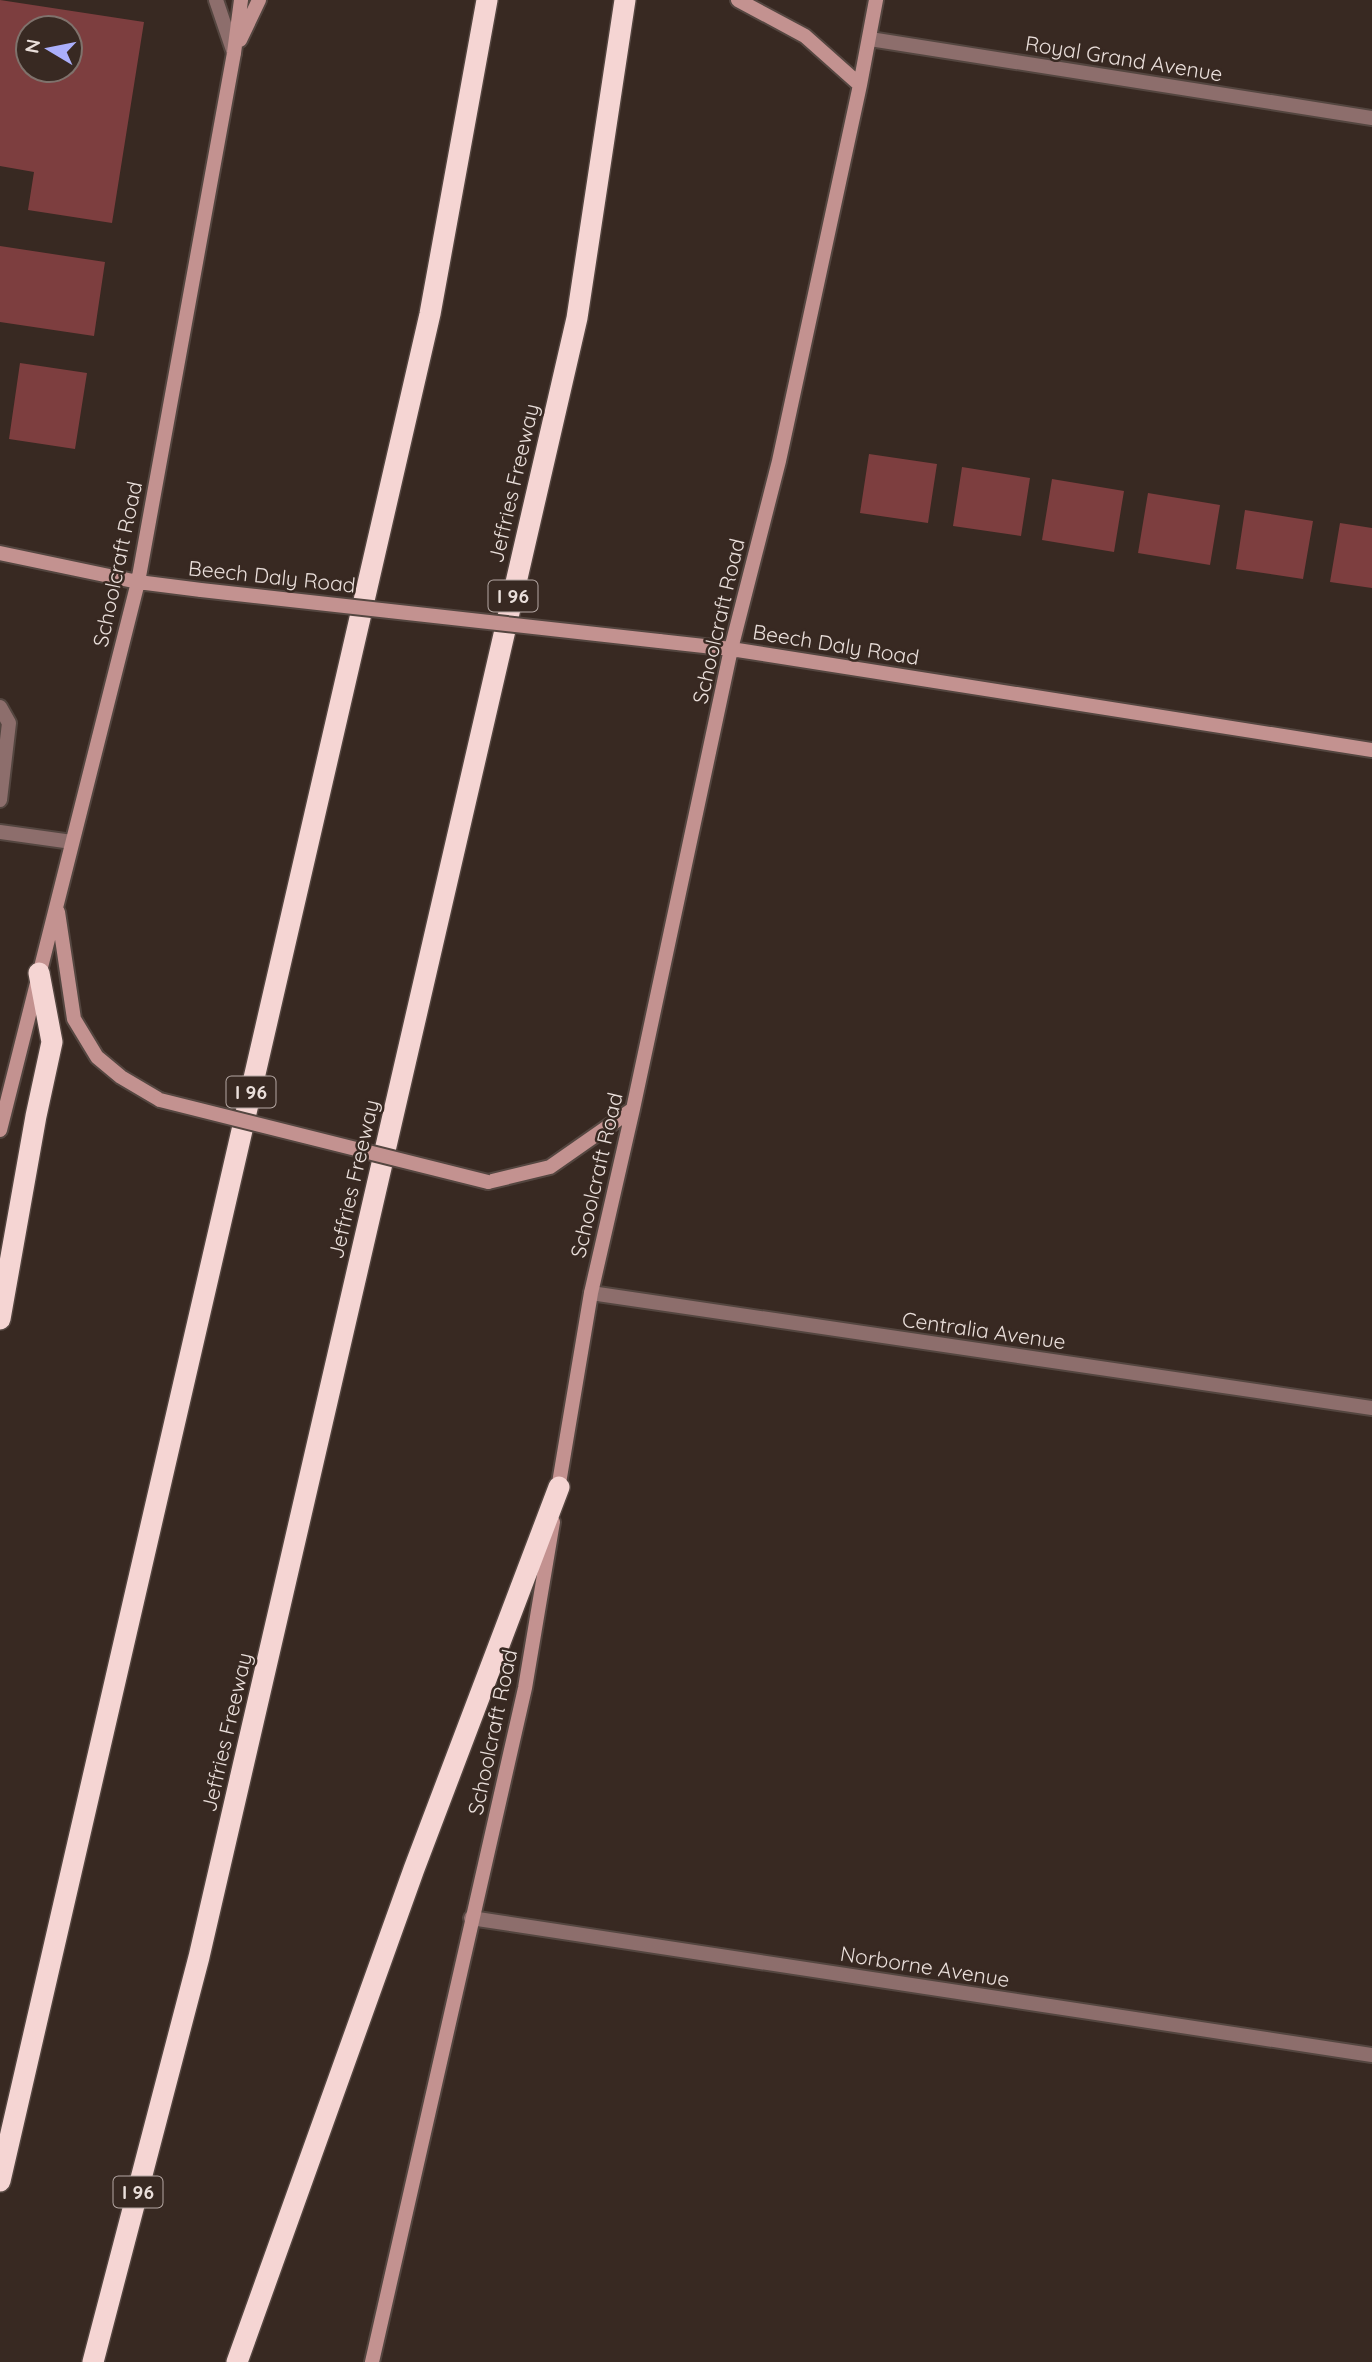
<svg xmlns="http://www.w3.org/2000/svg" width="1372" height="2362" viewBox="0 0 1372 2362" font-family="Quicksand,sans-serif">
  <rect width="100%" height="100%" fill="#382922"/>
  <!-- building -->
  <path fill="#7d3e3f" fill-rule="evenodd" d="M 0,0 L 144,22 L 112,223 L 28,210 L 34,172 L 0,166 ZM 28,28 L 70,28 L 70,70 L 28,70 Z
    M 0,246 L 105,262 L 94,336 L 0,322 Z
    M 20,363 L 87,373 L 75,449 L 9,439 Z
    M 869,454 L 937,464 L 928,523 L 860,513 Z
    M 962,467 L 1030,478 L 1021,536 L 953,526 Z
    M 1052,479 L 1124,491 L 1114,552 L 1042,540 Z
    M 1148,493 L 1220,505 L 1210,565 L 1138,553 Z
    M 1245,510 L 1313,521 L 1303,579 L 1236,569 Z
    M 1340,523 L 1372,528 L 1372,588 L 1330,582 Z"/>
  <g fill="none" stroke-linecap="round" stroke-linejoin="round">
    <defs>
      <path id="service" d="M 0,707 L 9,723 L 0,800
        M 0,832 L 72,842"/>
      <path id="minor" d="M 216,0 L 234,53
        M 870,39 L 1372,118
        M 591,1293 L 1372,1408
        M 471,1918 L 1372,2055"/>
      <path id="secondary" d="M 738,0 L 805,36 L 860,85
        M 240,40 L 259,0
        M 0,553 L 138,582 L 201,590
        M 659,641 L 731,649 L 1372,750
        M 58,912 L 74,1019 L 97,1057 L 121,1077 L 160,1100
        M 0,1130 L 138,582 L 234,53 L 241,0
        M 488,1182 L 550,1167 L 633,1109
        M 557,1495 L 591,1293 L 633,1109 L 731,649 L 779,461 L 860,85 L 876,0
        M 372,2362 L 525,1688 L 553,1522"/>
      <path id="motorway" d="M 0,1319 L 36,1116 L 52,1042 L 39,973
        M 0,2181 L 430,314 L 487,0
        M 93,2362 L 199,1957 L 577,318 L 625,0
        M 237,2362 L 414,1869 L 559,1487"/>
    </defs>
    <!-- service casing -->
    <use href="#service" stroke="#544640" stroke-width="18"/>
    <!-- minor casing -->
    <use href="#minor" stroke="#544640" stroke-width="18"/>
    <!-- secondary casing -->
    <use href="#secondary" stroke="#544640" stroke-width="18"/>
    <!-- motorway casing -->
    <use href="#motorway" stroke="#544640" stroke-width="24"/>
    <!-- service -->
    <use href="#service" stroke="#8d6e6c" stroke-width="14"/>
    <!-- minor -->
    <use href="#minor" stroke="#8d6e6c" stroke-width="14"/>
    <!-- secondary -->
    <use href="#secondary" stroke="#c39290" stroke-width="14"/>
    <!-- motorway -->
    <use href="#motorway" stroke="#f5d5d3" stroke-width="21"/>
    <defs>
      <path id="secondary-bridge" d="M 201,590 L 659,641
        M 160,1100 L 488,1182"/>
    </defs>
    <!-- secondary-bridge casing -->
    <use href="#secondary-bridge" stroke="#544640" stroke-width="18" stroke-linecap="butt"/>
    <!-- secondary-bridge -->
    <use href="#secondary-bridge" stroke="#c39290" stroke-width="14"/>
  </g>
  <g text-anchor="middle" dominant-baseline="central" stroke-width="5" stroke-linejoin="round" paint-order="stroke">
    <!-- shield labels -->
    <g fill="#382922" stroke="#b5a8a4" stroke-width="2">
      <rect x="488.5" y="580.5" width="49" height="31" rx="5"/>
      <rect x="226.5" y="1076.5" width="49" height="31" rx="5"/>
      <rect x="113.5" y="2176.5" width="49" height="31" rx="5"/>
    </g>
    <g font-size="19" font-weight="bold" fill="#eadfdb">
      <text x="513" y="596">I 96</text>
      <text x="251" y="1092">I 96</text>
      <text x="138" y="2192">I 96</text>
    </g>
    <!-- street labels -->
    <g font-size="21" fill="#eadfdb" stroke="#382922">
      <text transform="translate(1124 58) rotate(9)">Royal Grand Avenue</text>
      <text transform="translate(513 483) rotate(-77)">Jeffries Freeway</text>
      <text transform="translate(117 564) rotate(-78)">Schoolcraft Road</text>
      <text transform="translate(272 576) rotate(6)">Beech Daly Road</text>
      <text transform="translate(718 621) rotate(-77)">Schoolcraft Road</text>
      <text transform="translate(836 644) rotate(9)">Beech Daly Road</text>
      <text transform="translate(596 1175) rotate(-77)">Schoolcraft Road</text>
      <text transform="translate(353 1179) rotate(-77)">Jeffries Freeway</text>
      <text transform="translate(984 1330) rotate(8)">Centralia Avenue</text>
      <text transform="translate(226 1732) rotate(-77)">Jeffries Freeway</text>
      <text transform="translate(492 1732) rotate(-78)">Schoolcraft Road</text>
      <text transform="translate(925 1966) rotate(9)">Norborne Avenue</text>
    </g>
  </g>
  <!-- north arrow -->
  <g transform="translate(49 49) rotate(280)"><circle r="33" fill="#382922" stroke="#7f726c" stroke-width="2"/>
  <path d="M0-5L12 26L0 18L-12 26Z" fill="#abaffb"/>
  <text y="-10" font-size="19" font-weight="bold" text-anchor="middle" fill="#eadfdb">N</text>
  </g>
</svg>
